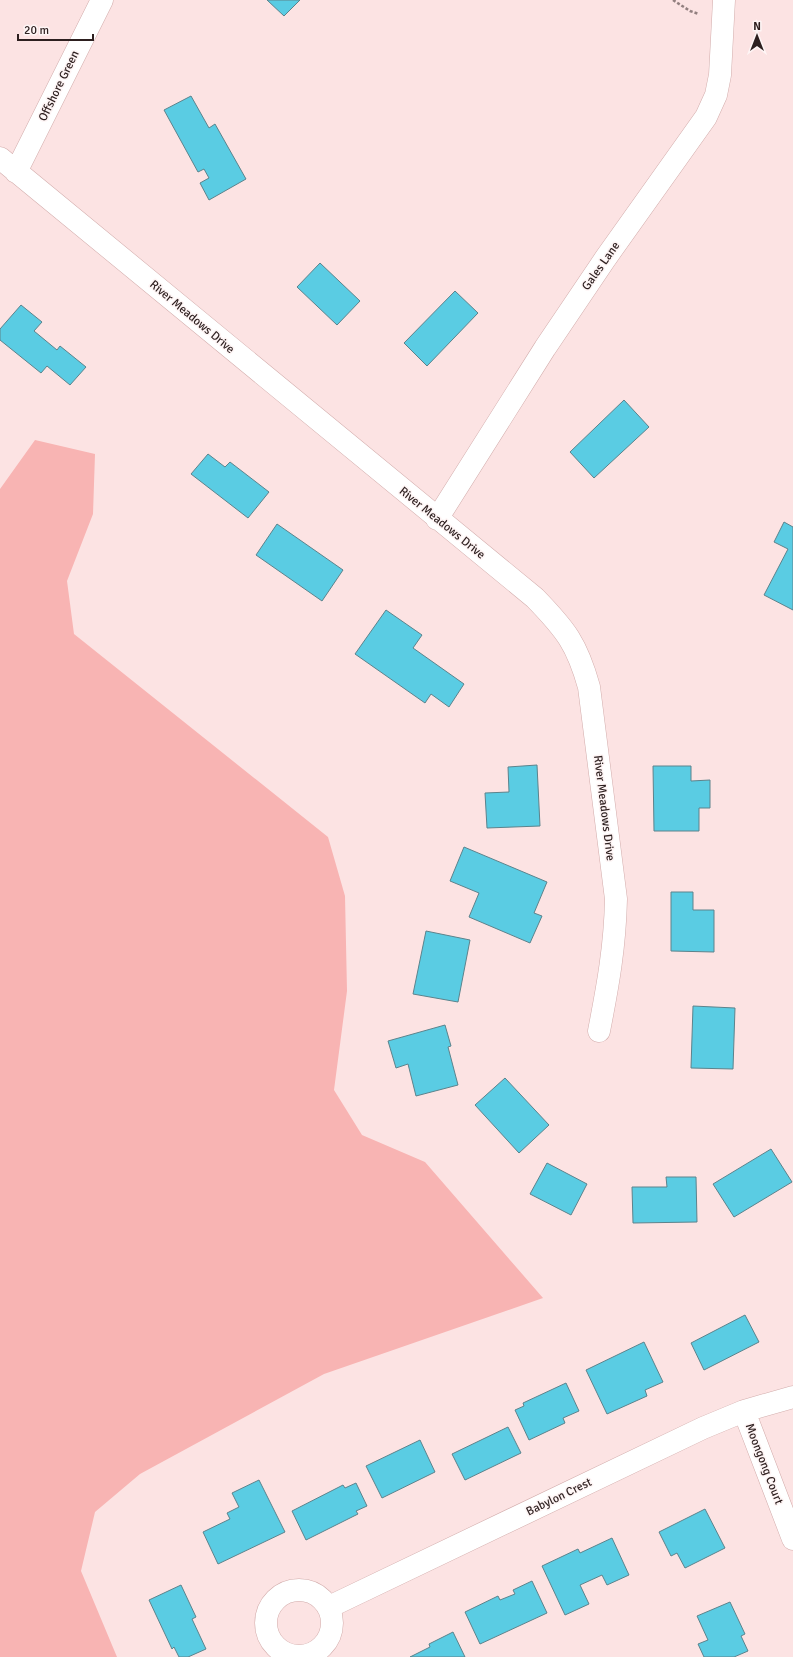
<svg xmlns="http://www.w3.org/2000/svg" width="793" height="1657" viewBox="0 0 793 1657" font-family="Signika,sans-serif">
  <rect width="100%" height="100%" fill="#fce3e3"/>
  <!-- green -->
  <path fill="#f8b4b3" d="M 35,440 L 95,454 L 93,514 L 67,581 L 74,634 L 328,837 L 345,896 L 347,991 L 334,1090 L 362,1135 L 425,1162 L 543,1298 L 324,1374 L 140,1474 L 95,1512 L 81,1571 L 117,1657 L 0,1657 L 0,489 Z"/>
  <!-- building -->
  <path fill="#5acce3" stroke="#5c838c" d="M 267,0 L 300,0 L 284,16 Z
    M 191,96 L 209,128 L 215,124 L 246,179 L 209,200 L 200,183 L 209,178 L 204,169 L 198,172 L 164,110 Z
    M 320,263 L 360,301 L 337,325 L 297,287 Z
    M 455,291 L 478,313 L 427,366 L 404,343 Z
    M 21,305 L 42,322 L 34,331 L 57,350 L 60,346 L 86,367 L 70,385 L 47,366 L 41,373 L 0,340 L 0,329 Z
    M 624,400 L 649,427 L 594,478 L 570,452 Z
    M 208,454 L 225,467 L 230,462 L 269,492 L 248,518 L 191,474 Z
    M 784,522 L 793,527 L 793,610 L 764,595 L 788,549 L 774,542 Z
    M 277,524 L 343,570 L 322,601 L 256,555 Z
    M 386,610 L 422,635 L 413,648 L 464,684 L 449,707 L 431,694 L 425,703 L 355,654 Z
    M 537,765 L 540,826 L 487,828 L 485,793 L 509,792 L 508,767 Z
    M 653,766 L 691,766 L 691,781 L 710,780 L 710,808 L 699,808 L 699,831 L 654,831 Z
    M 464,847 L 547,882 L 534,913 L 542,916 L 530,943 L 469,917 L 479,893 L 450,881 Z
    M 671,892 L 693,892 L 693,910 L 714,910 L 714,952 L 671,951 Z
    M 426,931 L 470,940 L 458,1002 L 413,994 Z
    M 693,1006 L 735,1008 L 733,1069 L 691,1068 Z
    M 445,1025 L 451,1046 L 448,1047 L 458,1085 L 416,1096 L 408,1064 L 396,1068 L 388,1041 Z
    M 505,1078 L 549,1125 L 519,1153 L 475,1105 Z
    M 771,1149 L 792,1182 L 734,1217 L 713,1184 Z
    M 547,1163 L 587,1184 L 571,1215 L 530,1194 Z
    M 666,1177 L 696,1177 L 697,1222 L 633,1223 L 632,1187 L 667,1187 Z
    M 745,1315 L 759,1342 L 704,1370 L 691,1343 Z
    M 644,1342 L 663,1382 L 645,1390 L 647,1396 L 607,1414 L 586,1370 Z
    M 566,1383 L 579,1411 L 563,1418 L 565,1423 L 529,1440 L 515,1410 L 524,1406 L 523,1403 Z
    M 508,1427 L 521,1453 L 465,1480 L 452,1454 Z
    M 420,1440 L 435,1472 L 382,1498 L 366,1466 Z
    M 259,1480 L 285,1532 L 218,1564 L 203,1532 L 230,1519 L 227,1513 L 239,1507 L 232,1493 Z
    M 356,1483 L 367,1506 L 356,1511 L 358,1514 L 306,1540 L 292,1511 L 343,1485 L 345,1488 Z
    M 705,1509 L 725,1548 L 685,1568 L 677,1553 L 671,1556 L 659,1532 Z
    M 612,1538 L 629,1575 L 607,1585 L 602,1575 L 580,1585 L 589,1604 L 565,1615 L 542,1566 L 578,1549 L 580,1553 Z
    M 532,1581 L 547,1613 L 480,1644 L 465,1612 L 498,1596 L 500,1600 L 515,1594 L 513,1590 Z
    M 181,1585 L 196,1617 L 192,1619 L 206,1649 L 188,1657 L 179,1657 L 174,1647 L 172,1649 L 149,1600 Z
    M 730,1602 L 745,1634 L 741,1636 L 748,1651 L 734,1657 L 704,1657 L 698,1644 L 708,1640 L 697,1616 Z
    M 453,1632 L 465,1657 L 410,1657 L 430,1647 L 429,1644 Z"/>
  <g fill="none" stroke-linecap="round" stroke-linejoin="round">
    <defs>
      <path id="street" d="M 0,158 L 535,598 C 566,630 577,644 589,687 L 616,899 C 615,946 608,985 599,1031
        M 16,172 L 102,0
        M 437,519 L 545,348 L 605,259 L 706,117 L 716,95 L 720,75 L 724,0
        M 744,1411 L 793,1539
        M266 1623a33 33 0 1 1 66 0a33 33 0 1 1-66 0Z
        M 329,1607 L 703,1428 L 744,1411 L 793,1397"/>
    </defs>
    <!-- street casing -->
    <use href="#street" stroke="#d2acab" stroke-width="23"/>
    <!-- path -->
    <path stroke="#927f7f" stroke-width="2.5" stroke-dasharray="3 2" stroke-linecap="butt" d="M 673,0 L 690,11 L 699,14"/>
    <!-- street -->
    <use href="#street" stroke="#fff" stroke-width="22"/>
  </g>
  <g text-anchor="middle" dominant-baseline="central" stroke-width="3" stroke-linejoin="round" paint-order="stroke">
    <!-- street labels -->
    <g font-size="12" fill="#2d1f1f" stroke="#fef5f5">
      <text transform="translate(59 86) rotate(-64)">Offshore Green</text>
      <text transform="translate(601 266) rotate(-55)">Gales Lane</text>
      <text transform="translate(192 317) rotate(40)">River Meadows Drive</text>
      <text transform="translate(442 523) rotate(39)">River Meadows Drive</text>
      <text transform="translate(604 808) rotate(83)">River Meadows Drive</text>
      <text transform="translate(764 1464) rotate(69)">Moongong Court</text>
      <text transform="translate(559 1497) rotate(-26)">Babylon Crest</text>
    </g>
  </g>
  <!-- north arrow -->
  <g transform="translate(757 36)" stroke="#fef5f5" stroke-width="3" paint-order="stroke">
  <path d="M0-3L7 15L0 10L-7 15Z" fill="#2d1f1f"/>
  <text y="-6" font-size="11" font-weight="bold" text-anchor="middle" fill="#2d1f1f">N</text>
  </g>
  <!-- scale -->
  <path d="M18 34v6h75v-6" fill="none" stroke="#2d1f1f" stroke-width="2"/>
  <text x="24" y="34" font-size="12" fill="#2d1f1f" stroke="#fef5f5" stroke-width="3" paint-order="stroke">20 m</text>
</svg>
